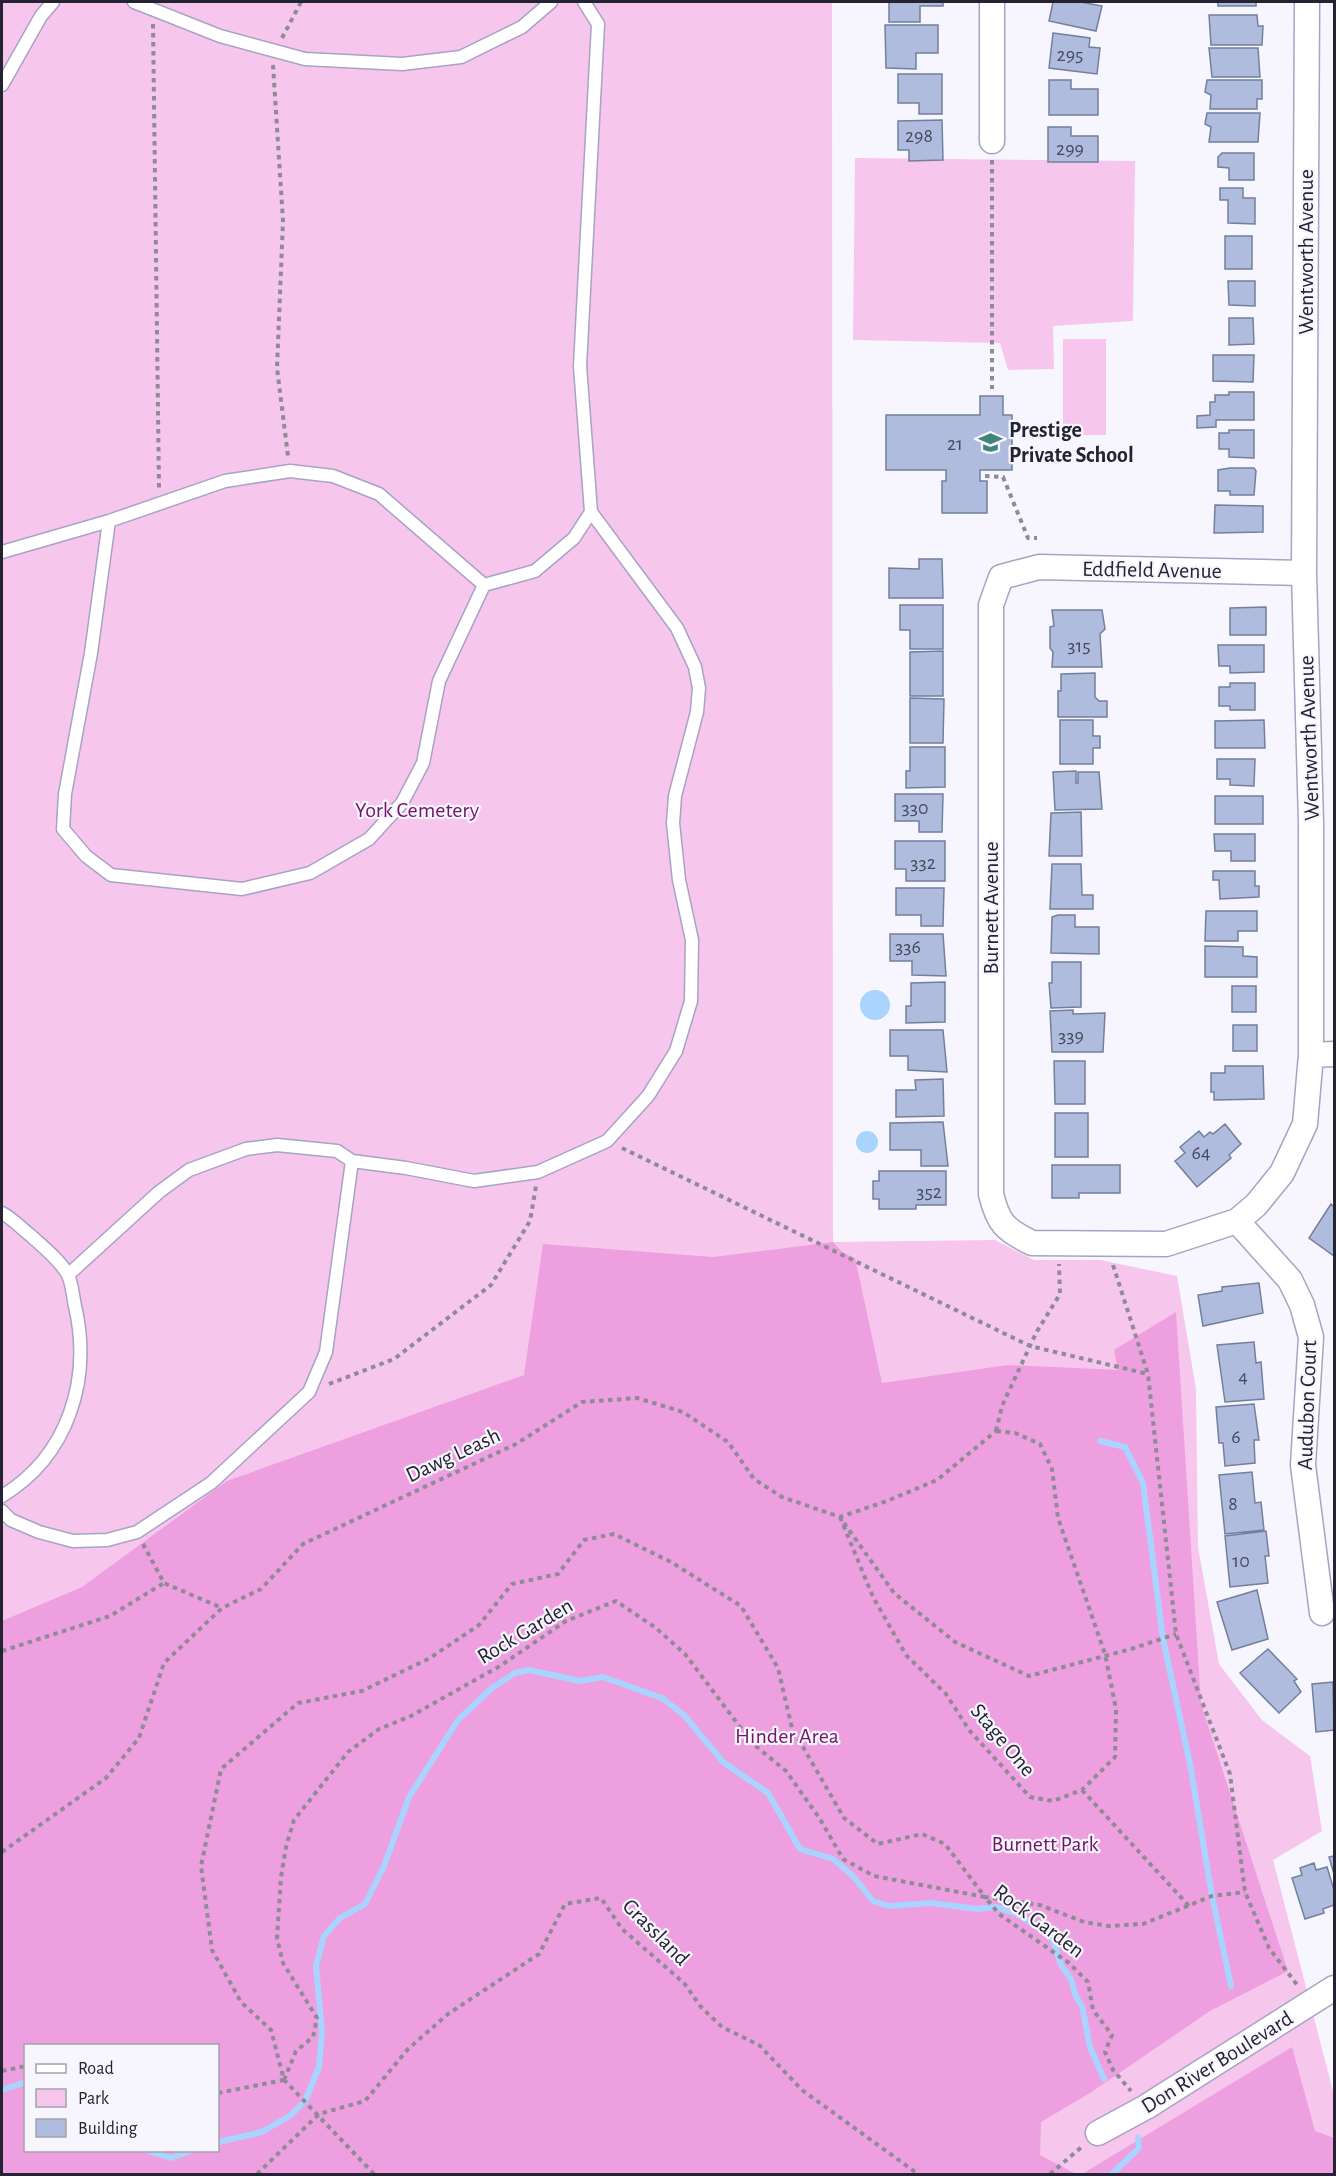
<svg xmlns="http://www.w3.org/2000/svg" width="1336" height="2176" viewBox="0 0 1336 2176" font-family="'Alegreya Sans',sans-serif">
  <rect width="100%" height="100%" fill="#f7f6fe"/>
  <!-- green -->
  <path fill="#f7c6ed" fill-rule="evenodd" d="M 2,2 L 832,2 L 833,1242 L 995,1240 L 1034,1260 L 1100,1260 L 1177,1276 L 1196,1389 L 1198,1547 L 1219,1664 L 1262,1720 L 1310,1756 L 1322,1831 L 1273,1860 L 1334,2095 L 1334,2174 L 2,2174 ZM 26,2046 L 218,2046 L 218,2150 L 26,2150 Z
    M 855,158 L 1135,161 L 1133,321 L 1053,326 L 1054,369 L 1008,370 L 1000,343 L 853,340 Z
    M 1063,339 L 1106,339 L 1106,435 L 1063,435 Z"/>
  <!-- forest -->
  <path fill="#ee9fe0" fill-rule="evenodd" d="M 833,1242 L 843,1253 L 855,1258 L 882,1383 L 1008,1365 L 1118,1370 L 1114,1350 L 1176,1312 L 1201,1704 L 1288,1971 L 1210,2011 L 1090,2093 L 1041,2122 L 1040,2155 L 1076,2174 L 2,2174 L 2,1621 L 82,1587 L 227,1481 L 524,1375 L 543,1244 L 713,1257 ZM 26,2046 L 218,2046 L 218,2150 L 26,2150 Z
    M 1292,2047 L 1315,2131 L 1334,2138 L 1334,2174 L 1082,2174 Z"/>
  <!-- water -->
  <path fill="#a8d4fe" d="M860 1005a15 15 0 1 1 30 0a15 15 0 1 1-30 0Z
    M856 1142a11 11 0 1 1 22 0a11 11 0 1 1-22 0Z"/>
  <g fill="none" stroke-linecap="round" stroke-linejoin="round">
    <!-- stream -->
    <path stroke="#a8d4fe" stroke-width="6" d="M 1100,1441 L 1125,1447 L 1143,1483 L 1163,1639 L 1190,1764 L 1212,1896 L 1231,1986
      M 2,2090 L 26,2082
      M 218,2142 L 262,2132 L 291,2115 L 305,2101 L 319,2067 L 322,2032 L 316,1966 L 324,1936 L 340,1918 L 365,1904 L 384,1866 L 409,1797 L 458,1720 L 492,1688 L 515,1673 L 529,1670 L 580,1681 L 603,1677 L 662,1698 L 684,1715 L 723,1762 L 768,1793 L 800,1849 L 833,1859 L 854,1877 L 873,1901 L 889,1906 L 931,1903 L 977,1909 L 997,1907 L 1017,1914 L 1041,1929 L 1053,1940 L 1061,1965 L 1071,1979 L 1076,1997 L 1082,2006 L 1090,2047 L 1104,2079
      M 145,2150 L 171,2158 L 193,2150
      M 1112,2174 L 1139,2148 L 1138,2138"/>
  </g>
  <!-- building -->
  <path fill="#b0bcde" stroke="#737f9e" stroke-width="1.5" d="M 889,2 L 943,2 L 943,6 L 920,6 L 920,22 L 889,22 Z
    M 1053,2 L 1081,2 L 1102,6 L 1096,31 L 1049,21 Z
    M 1218,2 L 1256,2 L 1256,6 L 1218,6 Z
    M 1209,15 L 1257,15 L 1258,26 L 1263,26 L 1262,45 L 1211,45 Z
    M 885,25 L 938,25 L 938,53 L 916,53 L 916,69 L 886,68 Z
    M 1053,33 L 1090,38 L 1089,47 L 1100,48 L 1097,74 L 1049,68 Z
    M 1209,48 L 1258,48 L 1260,77 L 1212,77 Z
    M 898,74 L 942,74 L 942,114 L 919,114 L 919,103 L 898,103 Z
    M 1049,80 L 1071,80 L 1071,89 L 1098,89 L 1098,115 L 1049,115 Z
    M 1207,80 L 1262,80 L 1262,99 L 1257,99 L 1257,109 L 1210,109 L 1211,95 L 1205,92 Z
    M 1207,113 L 1260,113 L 1258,142 L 1209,142 L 1211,127 L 1205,124 Z
    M 942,120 L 943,160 L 909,161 L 909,150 L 898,150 L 898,121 Z
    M 1048,127 L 1071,127 L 1071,136 L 1098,136 L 1098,162 L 1048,162 Z
    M 1222,153 L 1254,153 L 1254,180 L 1229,180 L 1229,168 L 1218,167 L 1218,157 Z
    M 1220,188 L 1243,188 L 1243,198 L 1255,198 L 1255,224 L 1228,223 L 1228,200 L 1220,200 Z
    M 1225,236 L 1252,236 L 1252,269 L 1225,269 Z
    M 1228,281 L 1255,281 L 1255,306 L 1229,305 Z
    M 1229,318 L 1253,318 L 1254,344 L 1229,345 Z
    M 1213,355 L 1254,355 L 1253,382 L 1213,381 Z
    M 1229,392 L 1254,392 L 1254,420 L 1216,420 L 1216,427 L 1197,428 L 1197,416 L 1210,415 L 1210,402 L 1215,402 L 1215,395 L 1229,395 Z
    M 980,396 L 1003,396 L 1003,415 L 1012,415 L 1012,470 L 980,470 L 980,481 L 987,481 L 987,513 L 942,513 L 942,481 L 946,481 L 946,470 L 886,470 L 886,415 L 980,415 Z
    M 1229,430 L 1254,430 L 1254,458 L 1229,457 L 1229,449 L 1219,449 L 1219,433 L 1229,433 Z
    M 1230,468 L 1254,468 L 1256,471 L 1254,495 L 1230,495 L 1230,491 L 1218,491 L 1218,470 Z
    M 1215,505 L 1263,506 L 1263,532 L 1214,533 Z
    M 919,559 L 942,559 L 943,598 L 889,598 L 889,568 L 919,569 Z
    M 900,605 L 943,605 L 943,649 L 910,649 L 910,630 L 900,630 Z
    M 1266,607 L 1266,635 L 1230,635 L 1230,608 Z
    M 1052,610 L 1102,610 L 1105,629 L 1100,634 L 1102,667 L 1052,667 L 1053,652 L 1050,648 L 1050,627 L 1054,626 Z
    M 1218,645 L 1264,645 L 1264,672 L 1230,673 L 1230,666 L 1219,666 Z
    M 943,651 L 943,696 L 910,696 L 910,652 Z
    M 1095,673 L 1095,697 L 1099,701 L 1107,701 L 1107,717 L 1058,717 L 1058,691 L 1061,691 L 1061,674 Z
    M 1230,683 L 1255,683 L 1255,710 L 1230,710 L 1230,706 L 1219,706 L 1219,687 L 1230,687 Z
    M 910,698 L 944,699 L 943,743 L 910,743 Z
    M 1060,720 L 1093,720 L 1093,736 L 1100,736 L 1100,748 L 1093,748 L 1093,764 L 1060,764 Z
    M 1264,720 L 1265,748 L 1215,748 L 1215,721 Z
    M 910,747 L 945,747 L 945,787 L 906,788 L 906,771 L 910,771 Z
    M 1217,759 L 1255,759 L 1254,786 L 1230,785 L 1230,779 L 1217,779 Z
    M 1076,771 L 1076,783 L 1078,783 L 1078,772 L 1099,772 L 1102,809 L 1055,810 L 1053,772 Z
    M 895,794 L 943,794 L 942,832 L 919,832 L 919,821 L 895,821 Z
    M 1215,796 L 1263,796 L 1263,824 L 1215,824 Z
    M 1081,812 L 1082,856 L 1049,856 L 1051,813 Z
    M 1214,834 L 1255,834 L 1255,861 L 1231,861 L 1231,851 L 1215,851 Z
    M 895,841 L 945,841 L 945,881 L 906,881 L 906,869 L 895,869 Z
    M 1052,864 L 1081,864 L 1082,895 L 1093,895 L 1093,909 L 1050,909 Z
    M 1213,871 L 1255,871 L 1255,886 L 1259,886 L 1259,897 L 1220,899 L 1219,880 L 1213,880 Z
    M 896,888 L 944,888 L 943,926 L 921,926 L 921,915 L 896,915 Z
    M 1206,911 L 1257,911 L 1257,931 L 1238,931 L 1238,941 L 1205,941 Z
    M 1058,915 L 1075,915 L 1075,927 L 1099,927 L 1099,954 L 1051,953 L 1052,917 Z
    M 890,934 L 943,934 L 946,976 L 912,975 L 912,961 L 890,961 Z
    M 1205,946 L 1243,947 L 1243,956 L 1257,957 L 1257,977 L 1205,977 Z
    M 1052,962 L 1081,962 L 1081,1007 L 1051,1008 L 1049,983 L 1052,983 Z
    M 945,982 L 945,1022 L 906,1023 L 906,1006 L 911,1006 L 911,983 Z
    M 1232,986 L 1256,986 L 1256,1012 L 1232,1012 Z
    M 1073,1010 L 1073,1014 L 1105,1013 L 1103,1052 L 1052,1052 L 1050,1011 Z
    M 1233,1025 L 1257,1025 L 1257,1051 L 1233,1051 Z
    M 890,1030 L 943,1030 L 947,1072 L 908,1070 L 908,1056 L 890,1056 Z
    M 1054,1061 L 1085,1061 L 1085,1104 L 1055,1104 Z
    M 1225,1066 L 1263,1066 L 1264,1099 L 1214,1100 L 1214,1092 L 1211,1092 L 1211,1073 L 1225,1073 Z
    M 943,1079 L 944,1116 L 896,1117 L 896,1090 L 916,1090 L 915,1080 Z
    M 1055,1113 L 1088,1113 L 1088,1157 L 1055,1157 Z
    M 943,1122 L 948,1166 L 921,1166 L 921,1150 L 890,1150 L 890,1123 Z
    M 1225,1124 L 1241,1144 L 1229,1155 L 1231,1158 L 1197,1187 L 1175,1161 L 1185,1153 L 1180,1147 L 1199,1131 L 1204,1137 L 1210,1132 L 1213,1134 Z
    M 1052,1165 L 1120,1165 L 1120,1193 L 1079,1193 L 1079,1198 L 1052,1198 Z
    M 879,1171 L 946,1171 L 946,1205 L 916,1205 L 916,1209 L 879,1209 L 879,1199 L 873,1199 L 873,1181 L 879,1181 Z
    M 1331,1204 L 1334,1207 L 1334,1256 L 1309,1238 Z
    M 1259,1283 L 1263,1313 L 1203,1326 L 1198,1295 L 1222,1291 L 1222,1287 Z
    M 1254,1342 L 1256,1363 L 1261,1362 L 1264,1399 L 1225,1402 L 1217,1345 Z
    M 1254,1404 L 1259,1440 L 1254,1440 L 1255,1463 L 1225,1466 L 1223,1443 L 1219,1443 L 1216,1407 Z
    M 1252,1472 L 1255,1503 L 1261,1502 L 1264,1530 L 1225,1534 L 1219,1475 Z
    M 1266,1531 L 1269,1556 L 1265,1556 L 1268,1583 L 1230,1587 L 1225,1536 Z
    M 1257,1590 L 1268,1639 L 1232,1650 L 1217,1602 Z
    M 1268,1649 L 1297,1679 L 1294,1681 L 1301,1692 L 1279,1713 L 1240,1673 Z
    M 1333,1682 L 1334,1730 L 1316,1732 L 1312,1684 Z
    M 1334,1856 L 1334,1874 L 1329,1857 Z
    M 1314,1863 L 1316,1870 L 1327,1867 L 1334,1890 L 1334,1905 L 1323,1909 L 1324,1913 L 1305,1919 L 1292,1878 L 1302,1875 L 1300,1868 Z"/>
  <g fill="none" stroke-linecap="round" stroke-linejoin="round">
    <defs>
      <path id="lane" d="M 134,2 L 220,36 L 305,59 L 402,64 L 461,57 L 522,27 L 551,2
        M 2,85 L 41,16 L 53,2
        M 109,521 L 91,653 L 65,794 L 63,829 L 86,856 L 111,875 L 242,889 L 310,873 L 369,839 L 402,803 L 423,763 L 439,681 L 484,585 L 535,571 L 574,538 L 591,512 L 580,366 L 598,24 L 584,2
        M 2,552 L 109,521 L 225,481 L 290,471 L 333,476 L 379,494 L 484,585
        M 2,1213 C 12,1218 21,1228 30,1235 C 42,1246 61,1261 68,1275 C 72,1283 73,1297 75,1306 C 92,1380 68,1456 2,1496
        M 68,1275 L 159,1192 L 189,1170 L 246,1149 L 277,1145 L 337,1151 L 352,1161 L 406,1168 L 474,1181 L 538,1172 L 607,1141 L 648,1096 L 676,1051 L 691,1001 L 692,940 L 679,880 L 673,823 L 675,796 L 697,712 L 699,688 L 695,667 L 677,628 L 591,512
        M 2,1511 L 11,1520 L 39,1532 L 73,1541 L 107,1540 L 137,1532 L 211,1483 L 309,1392 L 326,1352 L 352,1161"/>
      <path id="street" d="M 992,141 L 992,2
        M 1304,573 L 1039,567 L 1001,577 L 991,605 L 991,1194 C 998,1223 1005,1230 1032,1243 L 1166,1244 L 1237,1221 L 1256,1205 L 1282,1173 L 1305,1124 L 1311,1055 L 1311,823 L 1304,573 L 1307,2
        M 1311,1055 L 1334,1054
        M 1237,1221 L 1290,1280 L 1302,1305 L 1311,1337 L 1303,1465 L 1322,1613
        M 1098,2133 L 1146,2107 L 1334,1988"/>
    </defs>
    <!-- lane casing -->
    <use href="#lane" stroke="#a7a3c5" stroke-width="15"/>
    <!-- street casing -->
    <use href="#street" stroke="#a7a3c5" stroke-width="27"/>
    <!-- path -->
    <path stroke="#8d8b96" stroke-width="4" stroke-dasharray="4.5 4.5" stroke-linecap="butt" d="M 153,24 L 159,488
      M 282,38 L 301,2
      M 273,65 L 283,221 L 277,368 L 288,456
      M 992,160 L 992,389
      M 985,476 L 1003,477 L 1028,538 L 1037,538
      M 622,1148 L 1030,1346 L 1148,1374
      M 1113,1265 L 1148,1374 L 1176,1634 L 1230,1774 L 1245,1892 L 1269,1948 L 1298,1986
      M 329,1384 L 394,1359 L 491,1285 L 530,1221 L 536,1186
      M 996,1431 L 1002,1406 L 1036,1333 L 1060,1294 L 1059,1264
      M 840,1517 L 873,1597 L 906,1655 L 946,1694 L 969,1730 L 1030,1797 L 1053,1801 L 1082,1790 L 1115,1757 L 1116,1709 L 1105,1654 L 1058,1518 L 1052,1469 L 1040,1444 L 1015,1433 L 996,1431
      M 844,1523 L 894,1593 L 955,1642 L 1029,1676 L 1131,1649 L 1176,1634
      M 143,1544 L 164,1583 L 222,1608
      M 2,1651 L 110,1616 L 164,1583
      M 1082,1790 L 1189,1906
      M 2,1852 L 106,1778 L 139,1738 L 164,1663 L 222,1608 L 261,1589 L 303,1544 L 516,1444 L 582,1402 L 637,1398 L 683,1412 L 728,1442 L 754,1479 L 782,1497 L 840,1517 L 887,1501 L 937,1480 L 996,1431
      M 2,2071 L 26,2066
      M 284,2080 L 296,2051 L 313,2037 L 317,2018 L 283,1963 L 277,1938 L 281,1877 L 286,1847 L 294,1820 L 348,1752 L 379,1729 L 411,1716 L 500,1666 L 566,1621 L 616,1601 L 656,1628 L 685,1654 L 752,1743 L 786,1771 L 820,1819 L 843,1859 L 874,1876 L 985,1897 L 999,1914 L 1069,1963 L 1088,1982 L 1093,2010 L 1112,2035 L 1105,2052 L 1113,2070 L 1131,2091
      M 218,2093 L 284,2080
      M 257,2174 L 319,2114 L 365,2101 L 408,2049 L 448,2014 L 539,1954 L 565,1904 L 601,1898 L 622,1929 L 684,1983 L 701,2007 L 722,2027 L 759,2045 L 802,2090 L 918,2174
      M 374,2174 L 284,2080 L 271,2030 L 241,2002 L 212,1950 L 201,1866 L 221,1769 L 298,1703 L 362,1691 L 430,1658 L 479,1625 L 512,1584 L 558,1574 L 584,1540 L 614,1534 L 671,1562 L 741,1606 L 778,1668 L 792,1728 L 844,1818 L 878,1844 L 922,1834 L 945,1844 L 985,1897 L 1040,1905 L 1084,1922 L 1109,1926 L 1143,1924 L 1212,1896 L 1245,1892
      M 1050,2174 L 1084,2145"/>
    <!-- lane -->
    <use href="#lane" stroke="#fff" stroke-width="12"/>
    <!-- street -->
    <use href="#street" stroke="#fff" stroke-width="24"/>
  </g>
  <!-- icons -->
  <defs>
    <symbol id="school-bare" viewBox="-9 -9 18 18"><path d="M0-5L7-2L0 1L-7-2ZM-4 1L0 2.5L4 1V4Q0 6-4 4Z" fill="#40857b" stroke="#f7f6fe" stroke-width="2.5" paint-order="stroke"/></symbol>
  </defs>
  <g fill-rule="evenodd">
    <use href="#school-bare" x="974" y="426" width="33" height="33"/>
  </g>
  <g text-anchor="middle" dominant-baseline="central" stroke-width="4.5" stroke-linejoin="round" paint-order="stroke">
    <!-- number labels -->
    <g font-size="20" fill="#48495c">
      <text x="1070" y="55">295</text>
      <text x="919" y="136">298</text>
      <text x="1070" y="149">299</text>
      <text x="955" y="444">21</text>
      <text x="1079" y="646">315</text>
      <text x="915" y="808">330</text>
      <text x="923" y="863">332</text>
      <text x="908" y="947">336</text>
      <text x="1071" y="1036">339</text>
      <text x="1201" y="1153">64</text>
      <text x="929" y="1192">352</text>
      <text x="1243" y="1377">4</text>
      <text x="1236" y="1437">6</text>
      <text x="1233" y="1504">8</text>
      <text x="1241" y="1561">10</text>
    </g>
    <!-- street labels -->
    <g font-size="22" fill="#252331" stroke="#f7f6fe">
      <text transform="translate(1306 252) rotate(-90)">Wentworth Avenue</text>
      <text transform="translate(1152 570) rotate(1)">Eddfield Avenue</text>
      <text transform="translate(1309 738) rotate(-92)">Wentworth Avenue</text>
      <text transform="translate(991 908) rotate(-90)">Burnett Avenue</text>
      <text transform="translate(1307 1405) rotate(-88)">Audubon Court</text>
      <text transform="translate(453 1455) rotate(-25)">Dawg Leash</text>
      <text transform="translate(525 1631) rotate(-31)">Rock Garden</text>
      <text transform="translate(1003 1740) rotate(50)">Stage One</text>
      <text transform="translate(1039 1921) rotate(37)">Rock Garden</text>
      <text transform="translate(656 1932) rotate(45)">Grassland</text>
      <text transform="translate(1217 2062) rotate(-32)">Don River Boulevard</text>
    </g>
    <!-- poi labels -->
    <g font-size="22" font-weight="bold" fill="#252331" stroke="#f7f6fe" text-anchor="start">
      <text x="1009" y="430">Prestige<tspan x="1009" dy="25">Private School</tspan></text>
    </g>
    <!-- park labels -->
    <g font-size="22" fill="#721567" stroke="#f7f6fe">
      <text x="417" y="810">York Cemetery</text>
      <text x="787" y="1736">Hinder Area</text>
      <text x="1045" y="1844">Burnett Park</text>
    </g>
  </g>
  <!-- border -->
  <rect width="1336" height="2176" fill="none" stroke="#252331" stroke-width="6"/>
  <!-- legend -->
  <rect x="24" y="2044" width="195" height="108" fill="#f7f6fe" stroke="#a3a2ac" stroke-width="1.5"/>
  <rect x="36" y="2064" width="30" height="9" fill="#ffffff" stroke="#a3a2ac" stroke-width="1.5"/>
  <text x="78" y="2074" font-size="18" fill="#252331">Road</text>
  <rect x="36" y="2089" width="30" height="18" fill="#f7c6ed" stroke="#a3a2ac" stroke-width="1.5"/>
  <text x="78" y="2104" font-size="18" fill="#252331">Park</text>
  <rect x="36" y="2119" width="30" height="18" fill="#b0bcde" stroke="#a3a2ac" stroke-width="1.5"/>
  <text x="78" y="2134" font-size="18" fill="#252331">Building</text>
</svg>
